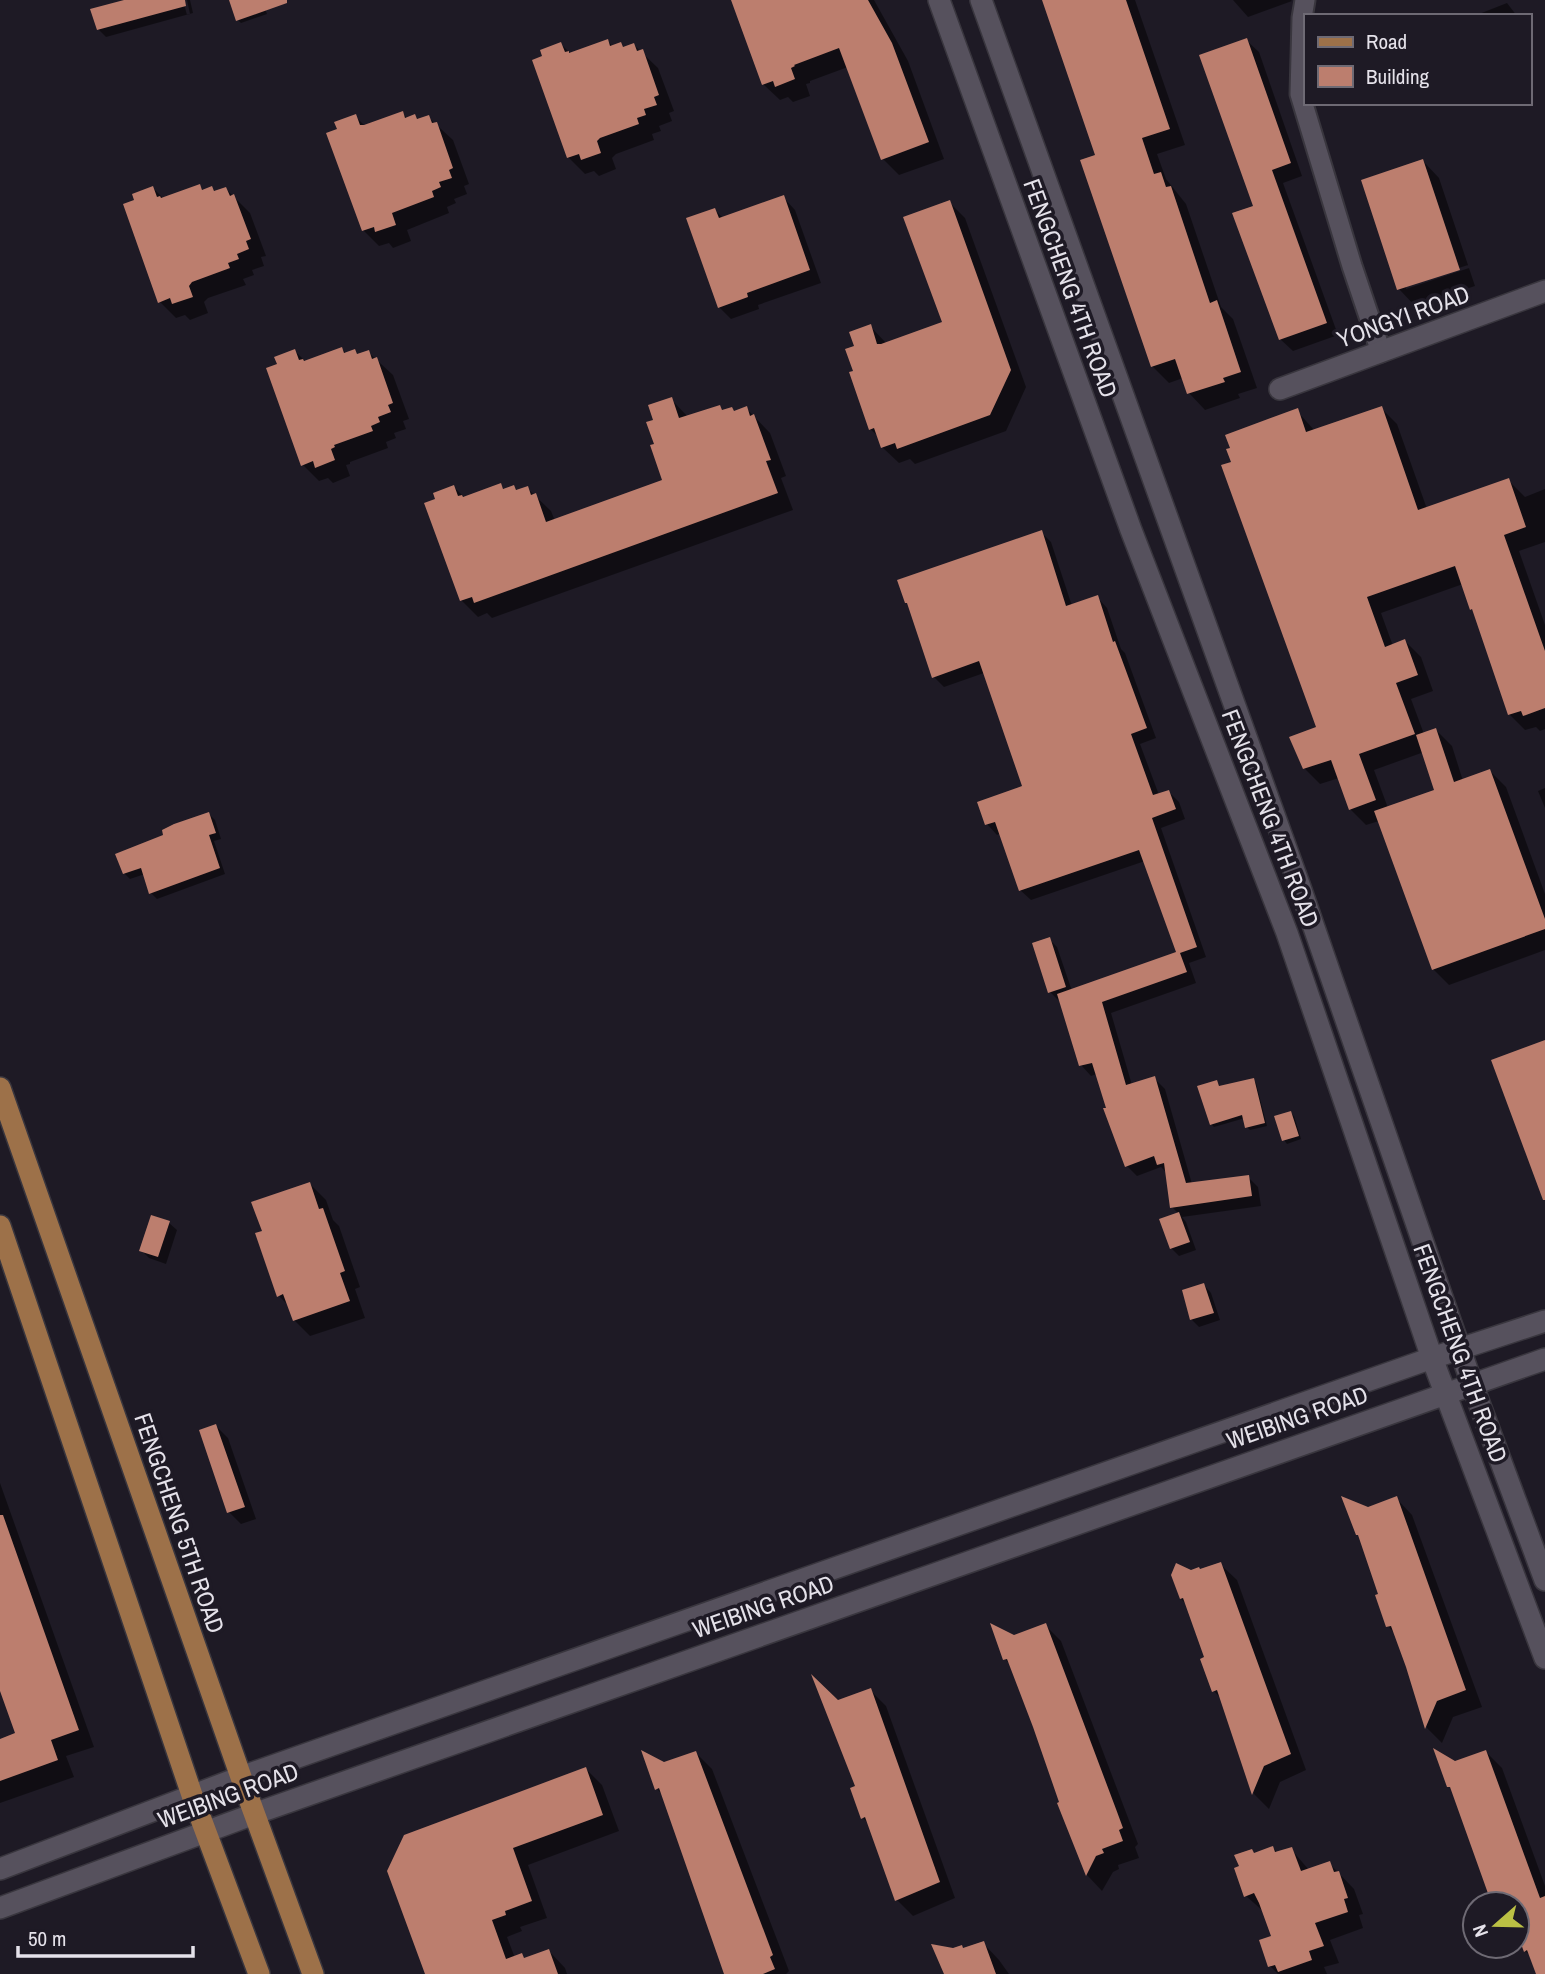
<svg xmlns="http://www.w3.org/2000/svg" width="1545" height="1974" viewBox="0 0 1545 1974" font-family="'Archivo Narrow',sans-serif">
  <rect width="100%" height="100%" fill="#1e1a25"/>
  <!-- shadow -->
  <path fill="#0007" fill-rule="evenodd" d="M 131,0 L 183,0 L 187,15 L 190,14 L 187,0 L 190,0 L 193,13 L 106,37 L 98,29 Z
    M 241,0 L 262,0 L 267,14 L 241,23 L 238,20 Z
    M 733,0 L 874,0 L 908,61 L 944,159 L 899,175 L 883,159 L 848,67 L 810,81 L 810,83 L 806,84 L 810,96 L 793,102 L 788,97 L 780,100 L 763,84 Z
    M 1044,0 L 1135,0 L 1185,145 L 1157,154 L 1166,179 L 1186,204 L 1221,307 L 1233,319 L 1257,388 L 1238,394 L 1240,398 L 1205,410 L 1189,393 L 1183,378 L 1169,383 L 1152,366 L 1098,156 Z
    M 1233,0 L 1291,0 L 1292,1 L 1248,17 Z
    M 1507,3 L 1517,16 L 1480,16 L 1479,14 Z
    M 1246,40 L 1259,52 L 1302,176 L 1283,183 L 1338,335 L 1293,351 L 1280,339 L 1255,207 Z
    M 608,41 L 613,47 L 620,44 L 625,48 L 634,45 L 658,68 L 674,111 L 669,113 L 672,121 L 659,126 L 661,131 L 652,134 L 654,140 L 616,154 L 612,158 L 616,169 L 599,176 L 594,171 L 585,174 L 568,157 L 544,57 L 561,44 L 571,54 Z
    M 402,113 L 408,119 L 415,116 L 419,120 L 428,117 L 453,140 L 469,184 L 464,186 L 467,194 L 454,199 L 456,203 L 447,207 L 449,213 L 407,230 L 411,241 L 393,248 L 389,243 L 379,246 L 363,230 L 339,130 L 355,116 L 365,126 Z
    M 1423,161 L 1439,178 L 1475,286 L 1415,306 L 1399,289 ZM 1468,265 L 1469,268 L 1406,289 L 1406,285 Z
    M 199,186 L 204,191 L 212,188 L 216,192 L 226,189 L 250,213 L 266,256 L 261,257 L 264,266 L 252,270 L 254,275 L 243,279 L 246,285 L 208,298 L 204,302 L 208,313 L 190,320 L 185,315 L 176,318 L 160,302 L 137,201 L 153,188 L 164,199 Z
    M 783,197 L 795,210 L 821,283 L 758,305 L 759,309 L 731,319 L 719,307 L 715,210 L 724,219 Z
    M 949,202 L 965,218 L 1026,387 L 1006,431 L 915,464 L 910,459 L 899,463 L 882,447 L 879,437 L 870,429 L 855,372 L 856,347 L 870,326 L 887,344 L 944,323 Z
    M 342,349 L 347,354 L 355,351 L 359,356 L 368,352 L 393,375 L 409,419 L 403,421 L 406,429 L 394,433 L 396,438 L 386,442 L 388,448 L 350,462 L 350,464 L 346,465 L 350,476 L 333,483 L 328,478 L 319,481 L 303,465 L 279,365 L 295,351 L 306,362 Z
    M 671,399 L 688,417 L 719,407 L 724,411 L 732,409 L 735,412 L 746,408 L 770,433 L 786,476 L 781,478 L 793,510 L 492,618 L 487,613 L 478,617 L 461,600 L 437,500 L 454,487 L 465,498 L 500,485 L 505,490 L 514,487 L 518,491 L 527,488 L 551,511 L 555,521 L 664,481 L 656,445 L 655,421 Z
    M 1381,408 L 1397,424 L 1427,509 L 1508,480 L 1525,497 L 1545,489 L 1545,542 L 1519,551 L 1545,625 L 1545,729 L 1540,731 L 1536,727 L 1525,730 L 1509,714 L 1475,613 L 1472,609 L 1463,584 L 1381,613 L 1393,646 L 1405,641 L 1421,657 L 1433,691 L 1411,699 L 1424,734 L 1436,730 L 1452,746 L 1463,781 L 1490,771 L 1506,787 L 1545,894 L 1545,950 L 1449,985 L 1433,969 L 1379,821 L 1366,825 L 1350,809 L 1339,778 L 1320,784 L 1304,768 L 1319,728 L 1233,463 L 1297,411 L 1315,431 ZM 1424,752 L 1436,791 L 1388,808 L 1374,770 Z
    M 1041,532 L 1051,542 L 1072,606 L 1097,597 L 1107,608 L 1121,649 L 1125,653 L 1156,738 L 1140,744 L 1159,795 L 1169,792 L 1179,802 L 1185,819 L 1161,828 L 1206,957 L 1189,963 L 1196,983 L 1111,1013 L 1132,1085 L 1154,1078 L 1165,1089 L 1192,1184 L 1248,1177 L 1258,1187 L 1261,1206 L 1182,1217 L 1186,1222 L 1196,1250 L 1179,1256 L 1171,1248 L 1179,1214 L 1172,1207 L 1167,1173 L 1161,1167 L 1137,1176 L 1127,1166 L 1097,1074 L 1091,1076 L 1081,1065 L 1060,999 L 1058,1000 L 1050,992 L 1049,939 L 1057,947 L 1072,991 L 1178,953 L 1145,861 L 1031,900 L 1020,890 L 1001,833 L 997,835 L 987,824 L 1024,787 L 984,673 L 944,687 L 934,677 Z
    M 1545,788 L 1545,808 L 1538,791 Z
    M 209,814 L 215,820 L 221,839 L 214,841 L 225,874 L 157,899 L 151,893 L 145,874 L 130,879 L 124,873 L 166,836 Z
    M 1253,1080 L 1256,1083 L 1267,1126 L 1250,1130 L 1247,1127 L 1245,1118 L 1214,1127 L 1211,1124 L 1217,1082 L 1221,1088 Z
    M 1291,1113 L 1294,1116 L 1301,1139 L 1287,1144 L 1284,1140 Z
    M 310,1184 L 326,1200 L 333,1220 L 339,1226 L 360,1287 L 355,1289 L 365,1318 L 310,1336 L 294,1320 L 289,1306 L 279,1296 Z
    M 169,1223 L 177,1230 L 166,1264 L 149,1258 L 141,1250 Z
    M 1204,1285 L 1211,1293 L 1220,1320 L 1199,1327 L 1191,1319 Z
    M 216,1426 L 228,1438 L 256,1519 L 241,1524 L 229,1512 Z
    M 0,1483 L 94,1747 L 66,1756 L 74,1777 L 0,1803 L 0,1740 L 18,1734 L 0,1689 Z
    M 1396,1498 L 1412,1515 L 1482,1707 L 1453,1717 L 1442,1743 L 1427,1728 L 1396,1635 L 1388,1626 L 1380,1595 L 1361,1538 L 1357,1534 L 1368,1509 Z
    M 1220,1564 L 1237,1580 L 1306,1770 L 1280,1782 L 1269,1809 L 1254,1794 L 1222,1700 L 1214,1691 L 1206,1658 L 1186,1604 L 1181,1599 L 1191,1572 L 1201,1571 Z
    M 1045,1625 L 1061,1641 L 1138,1844 L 1135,1847 L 1139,1858 L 1118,1865 L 1119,1869 L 1113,1872 L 1102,1891 L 1087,1875 L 1059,1804 L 1061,1803 L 1011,1665 L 1005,1659 Z
    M 870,1690 L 886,1706 L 955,1898 L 913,1916 L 897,1900 L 870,1825 L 863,1818 L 838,1702 Z
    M 1486,1752 L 1502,1768 L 1545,1886 L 1545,1974 L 1538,1974 L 1532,1957 L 1525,1951 L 1517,1928 L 1517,1904 L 1497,1904 L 1491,1898 L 1453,1790 L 1449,1786 L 1454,1763 Z
    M 696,1753 L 712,1769 L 789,1971 L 786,1974 L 726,1974 L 663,1795 L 657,1789 L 664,1764 Z
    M 586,1769 L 602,1785 L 619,1831 L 528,1865 L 547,1918 L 520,1927 L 522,1931 L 507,1937 L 515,1958 L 522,1956 L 526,1960 L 549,1951 L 565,1968 L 567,1974 L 427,1974 L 389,1871 Z
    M 1273,1848 L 1278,1853 L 1291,1849 L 1309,1870 L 1329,1863 L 1354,1889 L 1363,1914 L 1359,1915 L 1363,1928 L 1330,1940 L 1339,1963 L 1324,1967 L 1327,1974 L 1278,1974 L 1270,1966 L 1273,1937 L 1263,1911 L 1246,1896 L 1255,1854 Z
    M 983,1943 L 999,1960 L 1009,1974 L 945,1974 L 964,1950 Z"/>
  <!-- building -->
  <path fill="#bc7e6e" d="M 124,0 L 185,0 L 186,6 L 97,30 L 90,9 Z
    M 229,0 L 287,0 L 287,3 L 236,21 Z
    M 731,0 L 868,0 L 892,43 L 929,142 L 881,160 L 839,48 L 794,65 L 795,66 L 791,68 L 795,79 L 775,87 L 773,81 L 762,85 Z
    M 1042,0 L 1126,0 L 1170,129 L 1142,138 L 1154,174 L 1161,172 L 1166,187 L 1171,186 L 1210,303 L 1217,300 L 1241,372 L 1223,378 L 1225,382 L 1187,394 L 1175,359 L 1151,367 L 1080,160 L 1095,155 Z
    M 1247,38 L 1291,163 L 1272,170 L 1327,323 L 1279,340 L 1232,213 L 1253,206 L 1199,55 Z
    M 608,39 L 610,46 L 621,42 L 623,47 L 634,43 L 637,51 L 643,49 L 659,95 L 654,97 L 657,105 L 644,109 L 646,115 L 637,118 L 639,124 L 600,138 L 597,141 L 601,153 L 581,160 L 579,154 L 567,158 L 532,60 L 542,56 L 540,50 L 561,42 L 565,52 L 569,51 L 569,53 Z
    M 403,111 L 405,118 L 415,114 L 417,119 L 429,115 L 432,123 L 437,122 L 453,168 L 449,170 L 452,178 L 439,182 L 441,187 L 432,191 L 434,197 L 392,213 L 396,225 L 375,232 L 374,227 L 362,231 L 326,133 L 337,129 L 334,122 L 356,114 L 360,125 L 364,125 Z
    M 1423,159 L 1460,270 L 1397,290 L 1361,180 Z
    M 200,184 L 202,190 L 212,186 L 214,191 L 226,187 L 230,196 L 234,194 L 251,239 L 246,241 L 249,249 L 237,254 L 239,259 L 228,263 L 230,268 L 192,282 L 189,286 L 193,297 L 172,304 L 170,298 L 158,303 L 123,204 L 134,200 L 132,194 L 153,186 L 157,197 L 160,196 L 161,198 Z
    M 784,195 L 810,270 L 747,293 L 748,297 L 718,308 L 686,218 L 715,208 L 719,218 Z
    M 950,200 L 1011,370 L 990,415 L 897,449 L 895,443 L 881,448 L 874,428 L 869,430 L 849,372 L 853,371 L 845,349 L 854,346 L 849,332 L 871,324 L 877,344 L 881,344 L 942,322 L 903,217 Z
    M 342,347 L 344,353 L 355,349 L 357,354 L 369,350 L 372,359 L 377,357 L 393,403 L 388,405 L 391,412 L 378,417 L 380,422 L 371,426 L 373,431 L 334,445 L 335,447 L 331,449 L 335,460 L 315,468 L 313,461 L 301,466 L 266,368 L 277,364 L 274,357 L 295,349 L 299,360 L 303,359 L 304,361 Z
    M 672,397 L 679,418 L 720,405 L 722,410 L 732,407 L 734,411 L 747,406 L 750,416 L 754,414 L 771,460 L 766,461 L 778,493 L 474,603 L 472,597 L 460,601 L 424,503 L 435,499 L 433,493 L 454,485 L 458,496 L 462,495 L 463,497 L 501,483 L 503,489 L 514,485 L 516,490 L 528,486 L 531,495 L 536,493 L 546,522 L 662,480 L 650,445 L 654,444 L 646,422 L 653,420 L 648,405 Z
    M 1382,406 L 1418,510 L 1509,478 L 1526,527 L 1504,535 L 1545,651 L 1545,708 L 1523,716 L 1521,711 L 1508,715 L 1472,609 L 1470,610 L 1455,566 L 1367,597 L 1385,647 L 1405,639 L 1418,675 L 1396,683 L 1415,734 L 1359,754 L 1376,800 L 1349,810 L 1331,760 L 1303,769 L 1289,737 L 1316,727 L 1221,465 L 1231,462 L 1226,449 L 1230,448 L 1225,435 L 1298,408 L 1306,432 Z
    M 1042,530 L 1066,606 L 1098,595 L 1113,642 L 1115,641 L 1125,668 L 1147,728 L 1131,734 L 1153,795 L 1169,790 L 1176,809 L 1152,818 L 1197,947 L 1180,953 L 1187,972 L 1102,1002 L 1126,1085 L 1155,1076 L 1186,1183 L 1249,1175 L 1252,1196 L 1170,1208 L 1164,1163 L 1157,1165 L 1154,1156 L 1125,1167 L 1103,1108 L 1106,1108 L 1092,1063 L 1079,1066 L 1057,994 L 1176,952 L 1139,850 L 1019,891 L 995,822 L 985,825 L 977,802 L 1022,786 L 979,661 L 932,678 L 907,603 L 905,603 L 897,580 Z
    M 1436,728 L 1454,782 L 1490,769 L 1545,919 L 1545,929 L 1432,970 L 1374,811 L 1434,790 L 1416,735 Z
    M 209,812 L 216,833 L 209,835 L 220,868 L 149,894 L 141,868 L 123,874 L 115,854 L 163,835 L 162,830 L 174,824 Z
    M 1050,937 L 1066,987 L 1048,993 L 1032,943 Z
    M 1545,1040 L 1545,1200 L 1543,1200 L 1491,1060 Z
    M 1254,1078 L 1265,1123 L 1245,1128 L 1242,1115 L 1210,1125 L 1197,1086 L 1217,1080 L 1219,1086 Z
    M 1291,1111 L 1299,1136 L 1282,1141 L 1274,1116 Z
    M 310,1182 L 319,1209 L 323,1208 L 345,1271 L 340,1273 L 350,1301 L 293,1321 L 283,1294 L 277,1297 L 255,1233 L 262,1231 L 251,1202 Z
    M 1179,1212 L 1190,1242 L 1170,1249 L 1159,1219 Z
    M 151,1215 L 170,1221 L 158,1257 L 139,1251 Z
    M 1204,1283 L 1214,1313 L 1190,1320 L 1182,1290 Z
    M 216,1424 L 245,1507 L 227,1513 L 199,1430 Z
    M 1341,1496 L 1368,1507 L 1397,1496 L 1466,1690 L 1437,1701 L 1425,1729 L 1406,1667 L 1391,1626 L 1386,1627 L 1375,1595 L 1378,1594 L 1358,1535 L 1356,1535 Z
    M 0,1515 L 3,1515 L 79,1730 L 51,1740 L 58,1760 L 0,1781 L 0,1739 L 15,1733 L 0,1691 Z
    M 1221,1562 L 1291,1754 L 1264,1766 L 1252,1795 L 1217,1690 L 1212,1692 L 1200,1659 L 1204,1657 L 1183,1598 L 1180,1599 L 1171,1575 L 1176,1563 L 1191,1570 L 1199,1567 L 1200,1569 Z
    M 990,1623 L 1014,1635 L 1046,1623 L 1116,1809 L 1123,1828 L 1119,1830 L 1123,1841 L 1102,1849 L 1104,1853 L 1096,1856 L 1086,1876 L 1057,1803 L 1059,1802 L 1033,1727 L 1007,1659 L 1003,1660 Z
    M 811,1674 L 838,1700 L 871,1688 L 940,1882 L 895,1901 L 865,1817 L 861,1819 L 850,1788 L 855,1786 Z
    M 1433,1748 L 1455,1761 L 1486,1750 L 1540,1898 L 1545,1896 L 1545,1974 L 1536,1974 L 1527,1950 L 1524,1952 L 1517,1933 L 1517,1904 L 1502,1904 L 1499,1895 L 1490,1899 L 1450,1787 L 1447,1787 Z
    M 641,1750 L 664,1762 L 696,1751 L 773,1955 L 770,1957 L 775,1969 L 763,1974 L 724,1974 L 659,1788 L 655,1790 Z
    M 586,1767 L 603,1815 L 513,1848 L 532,1901 L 505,1911 L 506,1915 L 492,1920 L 506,1959 L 522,1953 L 524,1958 L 549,1949 L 558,1974 L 425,1974 L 387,1871 L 404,1835 Z
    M 1273,1846 L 1275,1852 L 1292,1847 L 1301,1871 L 1330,1861 L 1334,1872 L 1339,1871 L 1348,1898 L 1344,1899 L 1348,1912 L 1315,1923 L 1324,1946 L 1309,1951 L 1312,1960 L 1278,1972 L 1275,1965 L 1268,1967 L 1259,1940 L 1271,1936 L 1259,1903 L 1254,1893 L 1244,1897 L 1234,1868 L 1239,1866 L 1234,1855 L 1252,1849 L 1254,1853 Z
    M 984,1941 L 996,1974 L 944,1974 L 931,1944 L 953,1948 L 962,1945 L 963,1948 Z"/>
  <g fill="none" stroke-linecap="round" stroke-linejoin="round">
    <defs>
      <path id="street" d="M 1305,0 L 1302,18 L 1300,94 L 1352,266 L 1381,352"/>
      <path id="secondary" d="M 939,0 L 1131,530 L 1287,933 L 1432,1358 L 1545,1658
        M 981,0 L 1300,887 L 1472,1384 L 1545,1580
        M 1280,389 L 1545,291
        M 0,1869 L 241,1777 L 1432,1358 L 1545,1321
        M 0,1908 L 254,1814 L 1545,1359"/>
      <path id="primary" d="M 0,1088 L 241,1777 L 313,1974
        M 0,1226 L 192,1795 L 259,1974"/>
    </defs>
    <!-- street casing -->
    <use href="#street" stroke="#39363e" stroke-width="23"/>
    <!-- secondary casing -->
    <use href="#secondary" stroke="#39363e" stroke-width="24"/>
    <!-- primary casing -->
    <use href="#primary" stroke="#39363e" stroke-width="24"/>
    <!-- street -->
    <use href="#street" stroke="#56515d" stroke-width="19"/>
    <!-- secondary -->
    <use href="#secondary" stroke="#56515d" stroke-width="21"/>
    <!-- primary -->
    <use href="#primary" stroke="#9d7149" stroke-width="21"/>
  </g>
  <g text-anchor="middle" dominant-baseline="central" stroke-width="7" stroke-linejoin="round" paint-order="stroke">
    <!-- street labels -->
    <g font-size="24" fill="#e5e2ea" stroke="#1e1a25">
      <text transform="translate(1071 288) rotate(70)">FENGCHENG 4TH ROAD</text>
      <text transform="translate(1403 316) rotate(-20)">YONGYI ROAD</text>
      <text transform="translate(1271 818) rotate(69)">FENGCHENG 4TH ROAD</text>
      <text transform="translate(1461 1353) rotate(70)">FENGCHENG 4TH ROAD</text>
      <text transform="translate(1297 1417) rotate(-19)">WEIBING ROAD</text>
      <text transform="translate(180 1523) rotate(71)">FENGCHENG 5TH ROAD</text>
      <text transform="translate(763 1606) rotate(-19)">WEIBING ROAD</text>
      <text transform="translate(228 1795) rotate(-20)">WEIBING ROAD</text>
    </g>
  </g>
  <!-- legend -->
  <rect x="1304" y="14" width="228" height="91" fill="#1e1a25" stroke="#6e6a74" stroke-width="2"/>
  <rect x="1318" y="37" width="35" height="10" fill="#9d7149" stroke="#6e6a74" stroke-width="2"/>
  <text x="1366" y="49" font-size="21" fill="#e5e2ea">Road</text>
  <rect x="1318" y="66" width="35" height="21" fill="#bc7e6e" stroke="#6e6a74" stroke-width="2"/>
  <text x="1366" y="84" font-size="21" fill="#e5e2ea">Building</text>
  <!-- north arrow -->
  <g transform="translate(1496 1925) rotate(250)"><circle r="33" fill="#1e1a25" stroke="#6e6a74" stroke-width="2"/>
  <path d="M0-5L12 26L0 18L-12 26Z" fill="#bbc044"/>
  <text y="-10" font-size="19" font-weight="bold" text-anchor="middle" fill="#e5e2ea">N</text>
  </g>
  <!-- scale -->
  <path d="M18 1946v10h175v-10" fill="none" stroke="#e5e2ea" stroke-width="3.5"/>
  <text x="28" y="1946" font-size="21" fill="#e5e2ea" stroke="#1e1a25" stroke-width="5" paint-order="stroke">50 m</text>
</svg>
